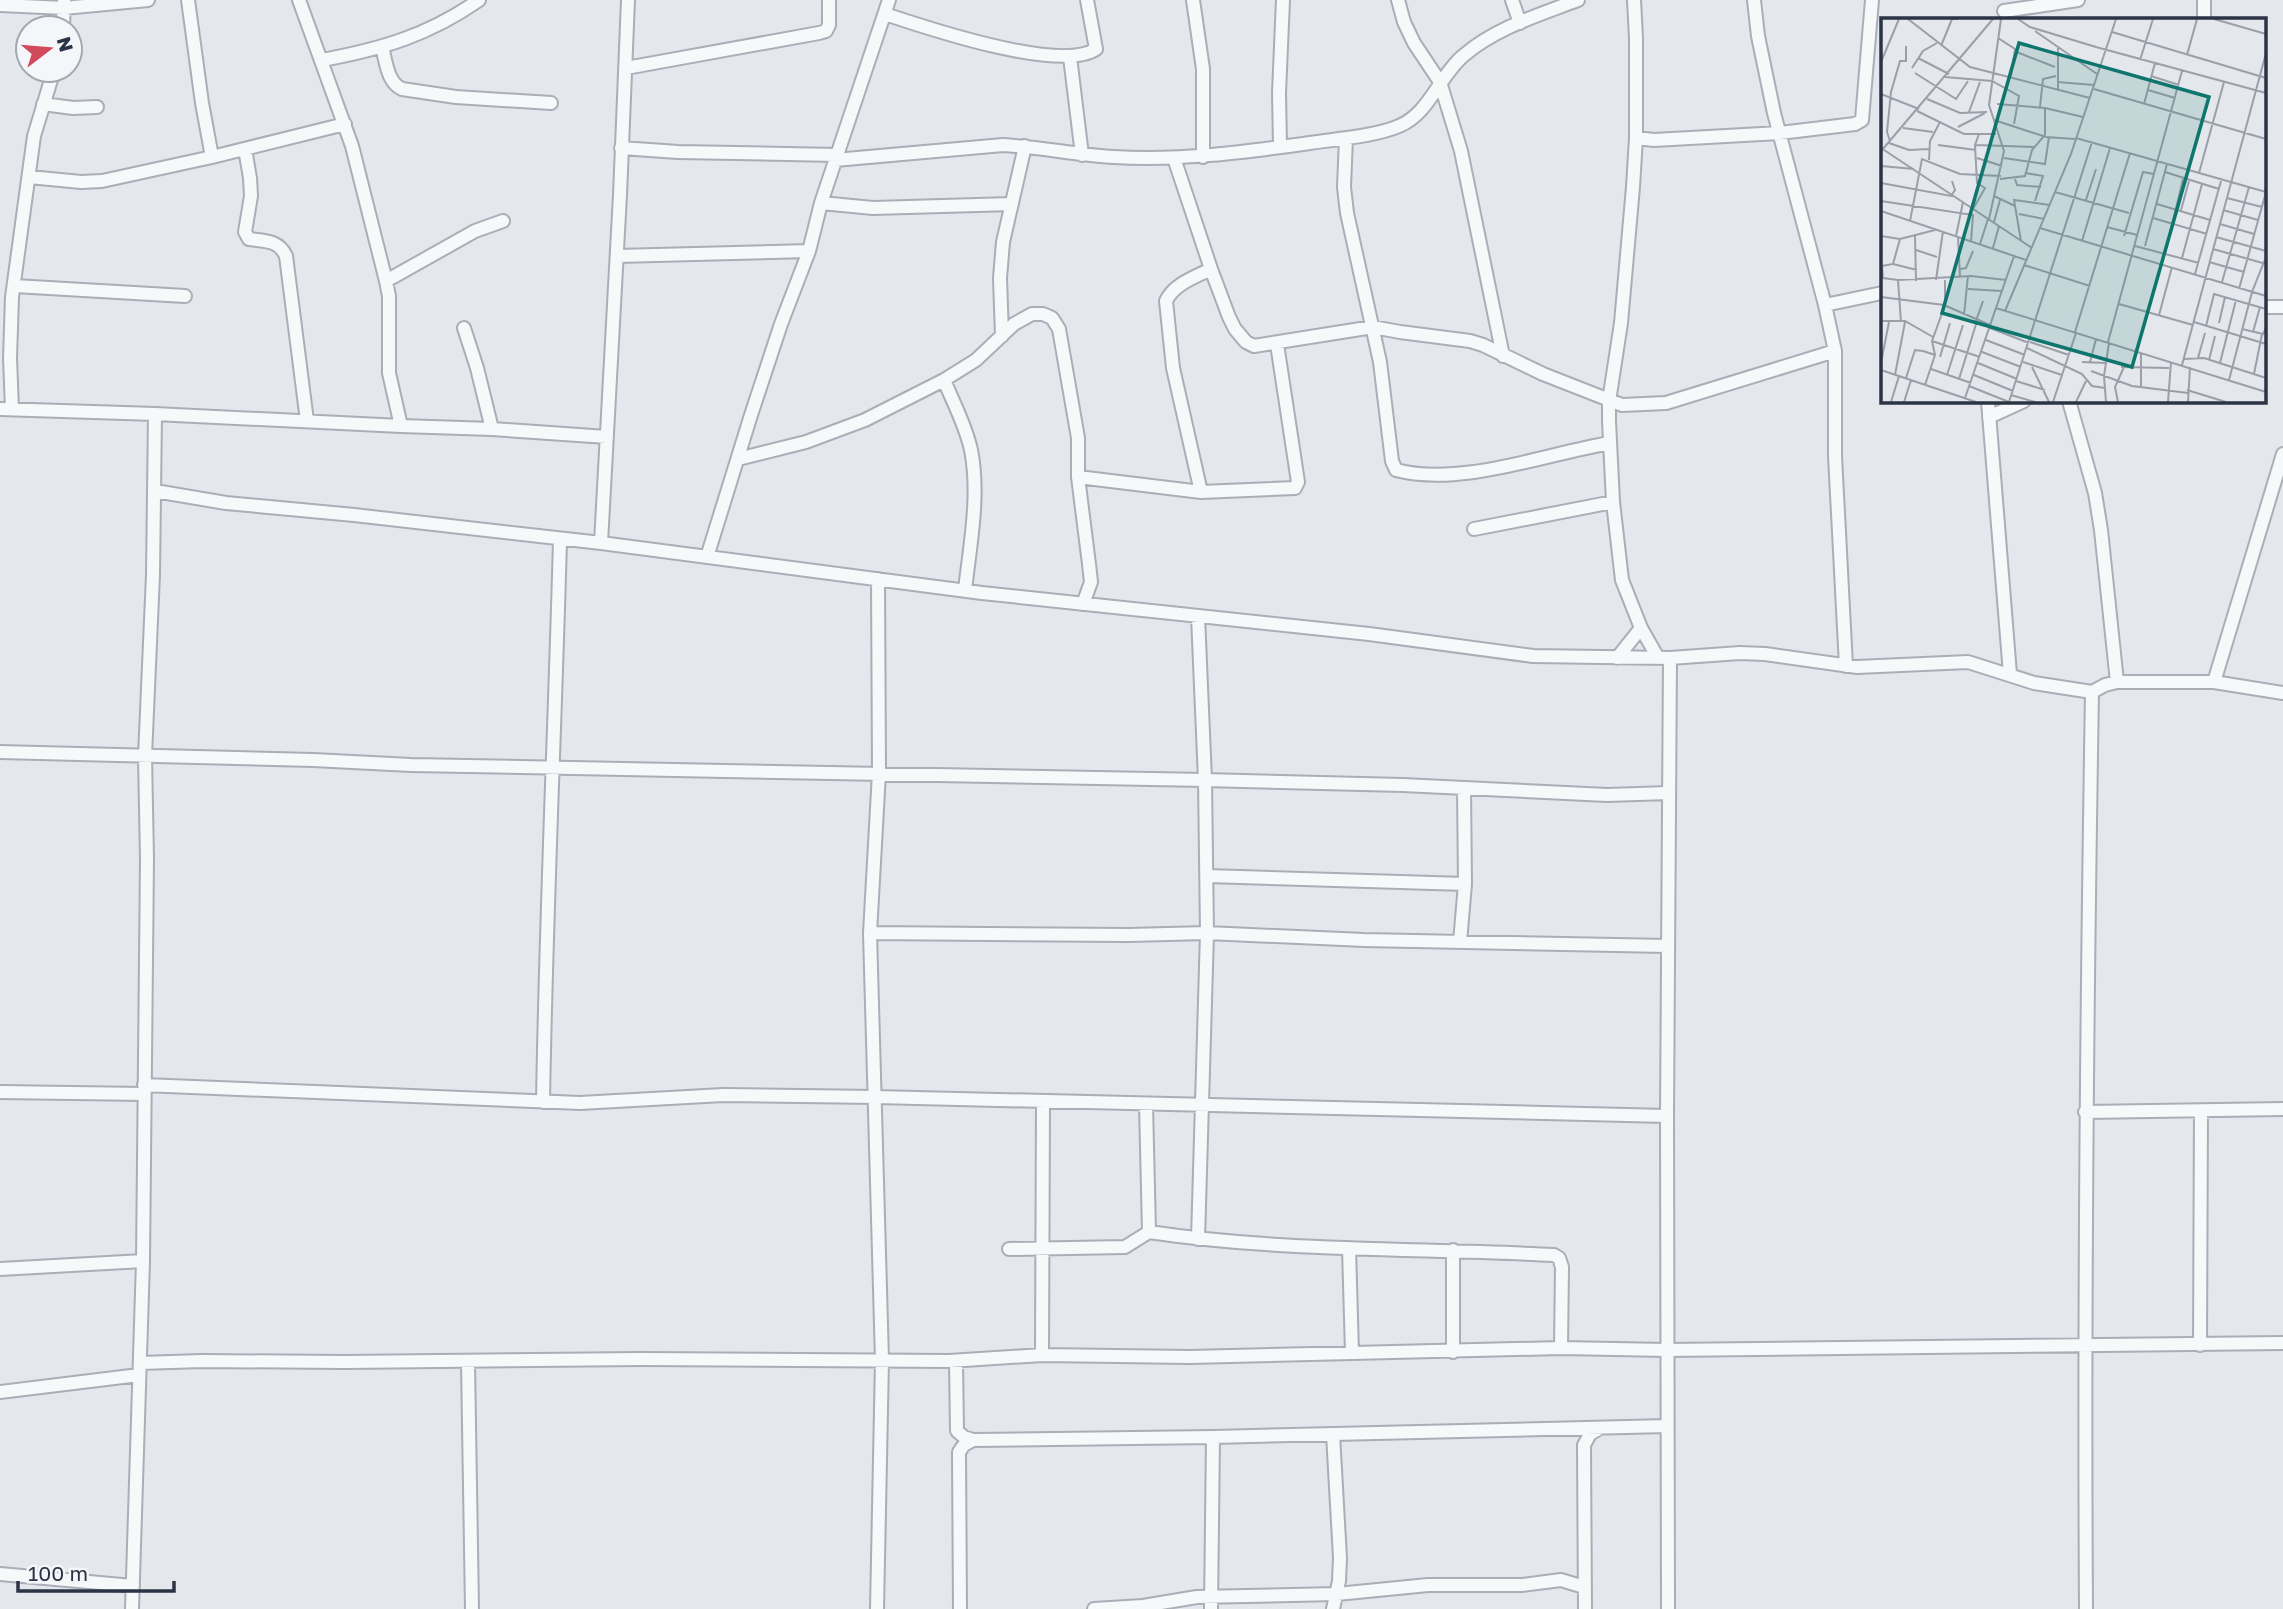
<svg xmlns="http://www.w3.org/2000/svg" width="2283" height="1609" viewBox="0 0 2283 1609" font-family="'Golos Text',sans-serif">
  <rect width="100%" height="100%" fill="#e4e7ec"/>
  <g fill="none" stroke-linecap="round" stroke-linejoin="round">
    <defs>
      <path id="minor" d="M 188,0 L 202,103 L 212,157
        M 299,0 L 352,146 L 386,281 L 389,296 L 389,373 L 401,426
        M 1193,0 L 1203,69 L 1203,157
        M 1398,0 L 1404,22 L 1414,43 L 1440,82 L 1461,151 L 1503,356
        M 1512,0 L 1520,23
        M 1634,0 L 1636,38 L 1636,138 L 1633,187 L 1621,323 L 1609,401 L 1609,421 L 1613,502 L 1622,580 L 1641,628 L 1658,658
        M 1754,0 L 1758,36 L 1774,113 L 1825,305 L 1835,351 L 1835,456 L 1846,666
        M 2204,0 L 2204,19
        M 0,5 L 64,8 L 148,0
        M 2004,11 L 2078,0
        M 885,14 C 927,28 1060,73 1096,49 L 1087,0
        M 63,28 L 64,0
        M 382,47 C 386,61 387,82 402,89 L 456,97 L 551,103
        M 1070,57 L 1082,155
        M 322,60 C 382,49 429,35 479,0
        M 626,68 L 819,33 L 826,31 L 829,25 L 829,0
        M 43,104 L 73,108 L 97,107
        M 1346,138 L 1344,187 L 1347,213 L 1380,362 L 1392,461 L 1396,470 C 1460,487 1545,454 1610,443
        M 1636,138 L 1654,140 L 1780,133 L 1855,124 L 1862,120 L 1872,0
        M 1280,147 L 1279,93 L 1283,0
        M 621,148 L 678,152 L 837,155
        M 245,149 L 250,178 L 251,196 L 245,232 L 249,239 C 264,241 279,240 286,256 L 307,421
        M 1174,158 L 1211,269 L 1229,317 L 1235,329 L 1246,342 L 1254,346 L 1373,327 L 1400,332 L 1470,341 L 1483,345 L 1543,374 L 1622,405 L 1666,403 L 1835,351
        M 835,160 L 1003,145 C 1040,147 1077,155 1114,157 C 1180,161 1245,152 1310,143 C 1337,139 1376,136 1399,126 C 1429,114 1440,75 1463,56 C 1495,28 1539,15 1578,0
        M 29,177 L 81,182 L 102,181 L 212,157 L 345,124
        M 821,203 L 873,208 L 1012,204
        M 617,256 L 809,251
        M 386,281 L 475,231 L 503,221
        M 15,286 L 185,296
        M 1825,305 L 1882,293
        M 2264,307 L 2283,307
        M 464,328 L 477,368 L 492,429
        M 1002,336 L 1000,278 L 1003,242 L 1025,146
        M 944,380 C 953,402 966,426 971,450 C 980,495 970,545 965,590
        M 1988,401 L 2010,674
        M 2069,401 L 2095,493 L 2101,530 L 2117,682
        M 0,409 L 155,414 L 153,575 L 145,756 L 147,859 L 143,1261 L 132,1609
        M 12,409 L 10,358 L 12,297 L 34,136 L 54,70
        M 155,414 L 401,426 L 492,429 L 607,437
        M 1989,417 L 2024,401
        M 738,459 L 806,442 L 865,420 L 944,380 L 976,360 L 1014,324 L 1032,314 L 1043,314 L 1052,318 L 1059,329 L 1078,438 L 1078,477 L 1089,564 L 1091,582 L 1083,604
        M 1078,477 L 1201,492 L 1295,488 L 1298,482 L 1277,344
        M 155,491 L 226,503 L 354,515 L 601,543 L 982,593 L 1369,634 L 1533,656 L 1670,658 L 1740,653 L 1765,654 L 1857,667 L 1968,662 L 2034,683 L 2066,688 L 2092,692 L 2105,685 L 2117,682 L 2214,682 L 2283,693
        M 1201,492 L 1173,368 L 1166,301 C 1174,284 1195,277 1211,269
        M 1474,529 L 1613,502
        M 601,543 L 620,195 L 628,0
        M 707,557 L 751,415 L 781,324 L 809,251 L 821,203 L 889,0
        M 1617,658 L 1641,628
        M 2214,682 L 2283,454
        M 0,752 L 313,760 L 411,765 L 1205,780 L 1403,785 L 1607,795 L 1669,793
        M 1207,876 L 1465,884
        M 870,933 L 1129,935 L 1207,933 L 1364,940 L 1668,946
        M 1460,942 L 1465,884 L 1464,788
        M 144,1085 L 580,1103 L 723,1095 L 876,1097 L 1667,1116
        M 0,1092 L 144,1094
        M 543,1102 C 546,914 555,727 560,540
        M 1146,1104 L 1149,1232
        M 2085,1112 L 2283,1109
        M 1198,1239 L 1207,933 L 1205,780 L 1198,616
        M 1349,1248 L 1352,1353
        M 1009,1249 L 1125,1247 L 1149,1232 C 1283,1252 1419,1248 1554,1255 L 1559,1258 L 1562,1267 L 1561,1348
        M 0,1269 L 143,1261
        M 2200,1345 L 2201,1111
        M 1453,1352 L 1453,1250
        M 1042,1355 L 1043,1102
        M 956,1361 L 957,1431 L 964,1437 L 973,1440 L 964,1445 L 959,1452 L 960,1609
        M 468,1362 L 472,1609
        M 140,1363 L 202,1361 L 345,1362 L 641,1359 L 949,1361 L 1042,1355 L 1190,1357 L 1561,1348 L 1667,1350 L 2283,1343
        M 0,1392 L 139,1375
        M 1333,1434 L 1340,1558 L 1339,1581 L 1333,1609
        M 973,1440 L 1213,1437 L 1667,1426
        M 0,1574 L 133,1586
        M 877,1609 L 882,1360 L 870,933 L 879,773 L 878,579
        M 1094,1609 L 1143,1606 L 1197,1597 L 1337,1594 L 1428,1585 L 1522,1585 L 1561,1580 L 1584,1587
        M 1211,1609 L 1213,1437
        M 1585,1609 L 1584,1445 L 1590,1434 L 1600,1428
        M 1668,1609 L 1667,1116 L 1670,658
        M 2086,1609 C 2084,1303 2087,997 2092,692"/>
    </defs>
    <!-- minor casing -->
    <use href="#minor" stroke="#a9aeb7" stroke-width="16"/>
    <!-- minor -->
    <use href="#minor" stroke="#f7f8fa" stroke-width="12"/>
  </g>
  <!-- overview -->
  <g transform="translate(1881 18)">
    <rect width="385" height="385" fill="#e4e7ec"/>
    <path fill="none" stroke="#9a9fa9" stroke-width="2" d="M 27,1 L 89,49 L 209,80M 137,1 L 149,9 L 215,29 L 385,75M 333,1 L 385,16M 154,13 L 216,56M 231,14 L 385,60M 117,20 L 134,31 L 130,58M 60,28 L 71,1 L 77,1M 177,30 L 177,73M 133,33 L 174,49M 306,37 L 316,1M 37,40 L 68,56M 259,42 L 272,1M 0,44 L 18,1M 31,50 L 42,33 L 56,25M 34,55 L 75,81 L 87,63M 270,58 L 298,67M 64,59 L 111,63 L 138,78 L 133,106M 176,64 L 213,67M 213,71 L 385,121M 267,72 L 294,80M 0,76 L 38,91M 46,81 L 79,95 L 106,94M 116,86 L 164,90 L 202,99M 263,86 L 274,45M 159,89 L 162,61 L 175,58M 36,93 L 83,116 L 115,116M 88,94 L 99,64M 113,102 L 165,119 L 194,121M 77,109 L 104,95M 22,110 L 52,114M 195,120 L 385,174M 9,123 L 6,114 L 10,74 L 19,43 L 25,43 L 25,28M 8,125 L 28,132 L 48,131M 57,127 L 95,132M 94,127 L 153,129M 0,130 L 151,230M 1,132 L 112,1M 96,140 L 121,148M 123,140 L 164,146 L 168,119M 48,142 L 49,123 L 59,104M 0,148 L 33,151M 284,154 L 338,171M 145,155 L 162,158 L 154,183M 318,155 L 343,64M 119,161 L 144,158 L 151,132 L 164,117 L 164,90M 134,161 L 136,167 L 160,169M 0,165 L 70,178 L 74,172 L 71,163M 174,174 L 248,195M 113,178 L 134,188M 346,180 L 381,189M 205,182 L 215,151M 0,183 L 92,197 L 90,223M 276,186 L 329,202M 92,191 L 104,170 L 96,165 L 94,127 L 98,116M 300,192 L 308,163M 342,192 L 377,202M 0,193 L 145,242M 138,196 L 163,201M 272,200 L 326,216M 108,201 L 123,133 L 108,87 L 120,1M 29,203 L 41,141 L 79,156 L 120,158M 113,204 L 119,182M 339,206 L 373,216M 226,209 L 256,217M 159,210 L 385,278M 34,217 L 35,263M 0,218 L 19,221 L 54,212M 75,218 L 82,184M 243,218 L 262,154 L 273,156M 77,219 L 79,259M 335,219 L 385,233M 140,223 L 133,182 L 169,187M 201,223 L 229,130M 99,226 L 107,201M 254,228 L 318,245M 264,228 L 286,146M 112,230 L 118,208M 332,231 L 385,246M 35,232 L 56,239M 284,236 L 302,161M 301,240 L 321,166M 328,244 L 363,254M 12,246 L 36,252M 143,247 L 209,268M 1,248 L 2,260 L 17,262 L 90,258 L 125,262M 1,248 L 12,246 L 19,221M 79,251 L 85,250 L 92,233M 314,256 L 340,163M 17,262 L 20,304M 55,262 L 62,213M 341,264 L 368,169M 87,271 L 121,273M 358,271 L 385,174M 0,279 L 63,287 L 109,307M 238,286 L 312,307M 115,290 L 133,238M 124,293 L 190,136 L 235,1M 83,297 L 87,258M 278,297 L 291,249M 0,303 L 24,303 L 52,319M 95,303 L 102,283M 313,304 L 385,326M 338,305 L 344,279M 325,308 L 333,276 L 385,291M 109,310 L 148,325M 361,311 L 382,316 L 385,310M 194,314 L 249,135M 372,314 L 379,289M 105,322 L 144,337M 51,323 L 99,339M 149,324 L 188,337M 227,324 L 301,53M 146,330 L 201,356 L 211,368 L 224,370M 101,334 L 140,349M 54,337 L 51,323 L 64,287 L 64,262M 59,339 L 69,305M 317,340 L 324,315M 303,341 L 323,340 L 385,360M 328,342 L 334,318M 142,344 L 181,357M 201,344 L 225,345M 209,344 L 215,321M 0,345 L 8,304M 97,345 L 136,361M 339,345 L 355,282M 301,347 L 385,35M 151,349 L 168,384M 240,349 L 288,350M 50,351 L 90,365M 0,352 L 95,384M 210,353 L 251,368 L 307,375M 373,356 L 381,316M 14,357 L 24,304M 66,357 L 82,307M 93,357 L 132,373M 25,360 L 34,332 L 42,333 L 54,337 L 44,367M 78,361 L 96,303M 348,362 L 371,274 L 385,239M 135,363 L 164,372M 88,368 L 128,384M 260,368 L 260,335M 306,372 L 345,384M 130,377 L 154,384M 84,380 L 115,290 L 385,374M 10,384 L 18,358M 23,384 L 30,362M 128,384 L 211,124M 172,384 L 195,315M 195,384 L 205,363M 225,384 L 223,358 L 228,325M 237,384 L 234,369 L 243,349M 287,384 L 290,344M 307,384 L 309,349"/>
    <path fill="#0f766e" fill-opacity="0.15" stroke="#0f766e" stroke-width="3.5" d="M 138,25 L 328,79 L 251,349 L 61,295 Z"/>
    <rect width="385" height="385" fill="none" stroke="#2b3445" stroke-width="3.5"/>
  </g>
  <!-- north arrow -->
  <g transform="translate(49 49) rotate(74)"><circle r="33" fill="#f4f6f9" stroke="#a4a8b1" stroke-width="2"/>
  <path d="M0-5L12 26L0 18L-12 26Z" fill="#d1495b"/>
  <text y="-10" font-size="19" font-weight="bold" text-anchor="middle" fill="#2b3445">N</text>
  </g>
  <!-- scale -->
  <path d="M18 1581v10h156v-10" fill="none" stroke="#2b3445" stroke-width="3.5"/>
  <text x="28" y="1581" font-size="21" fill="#2b3445" stroke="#f4f6f9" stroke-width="5" paint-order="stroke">100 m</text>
</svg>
